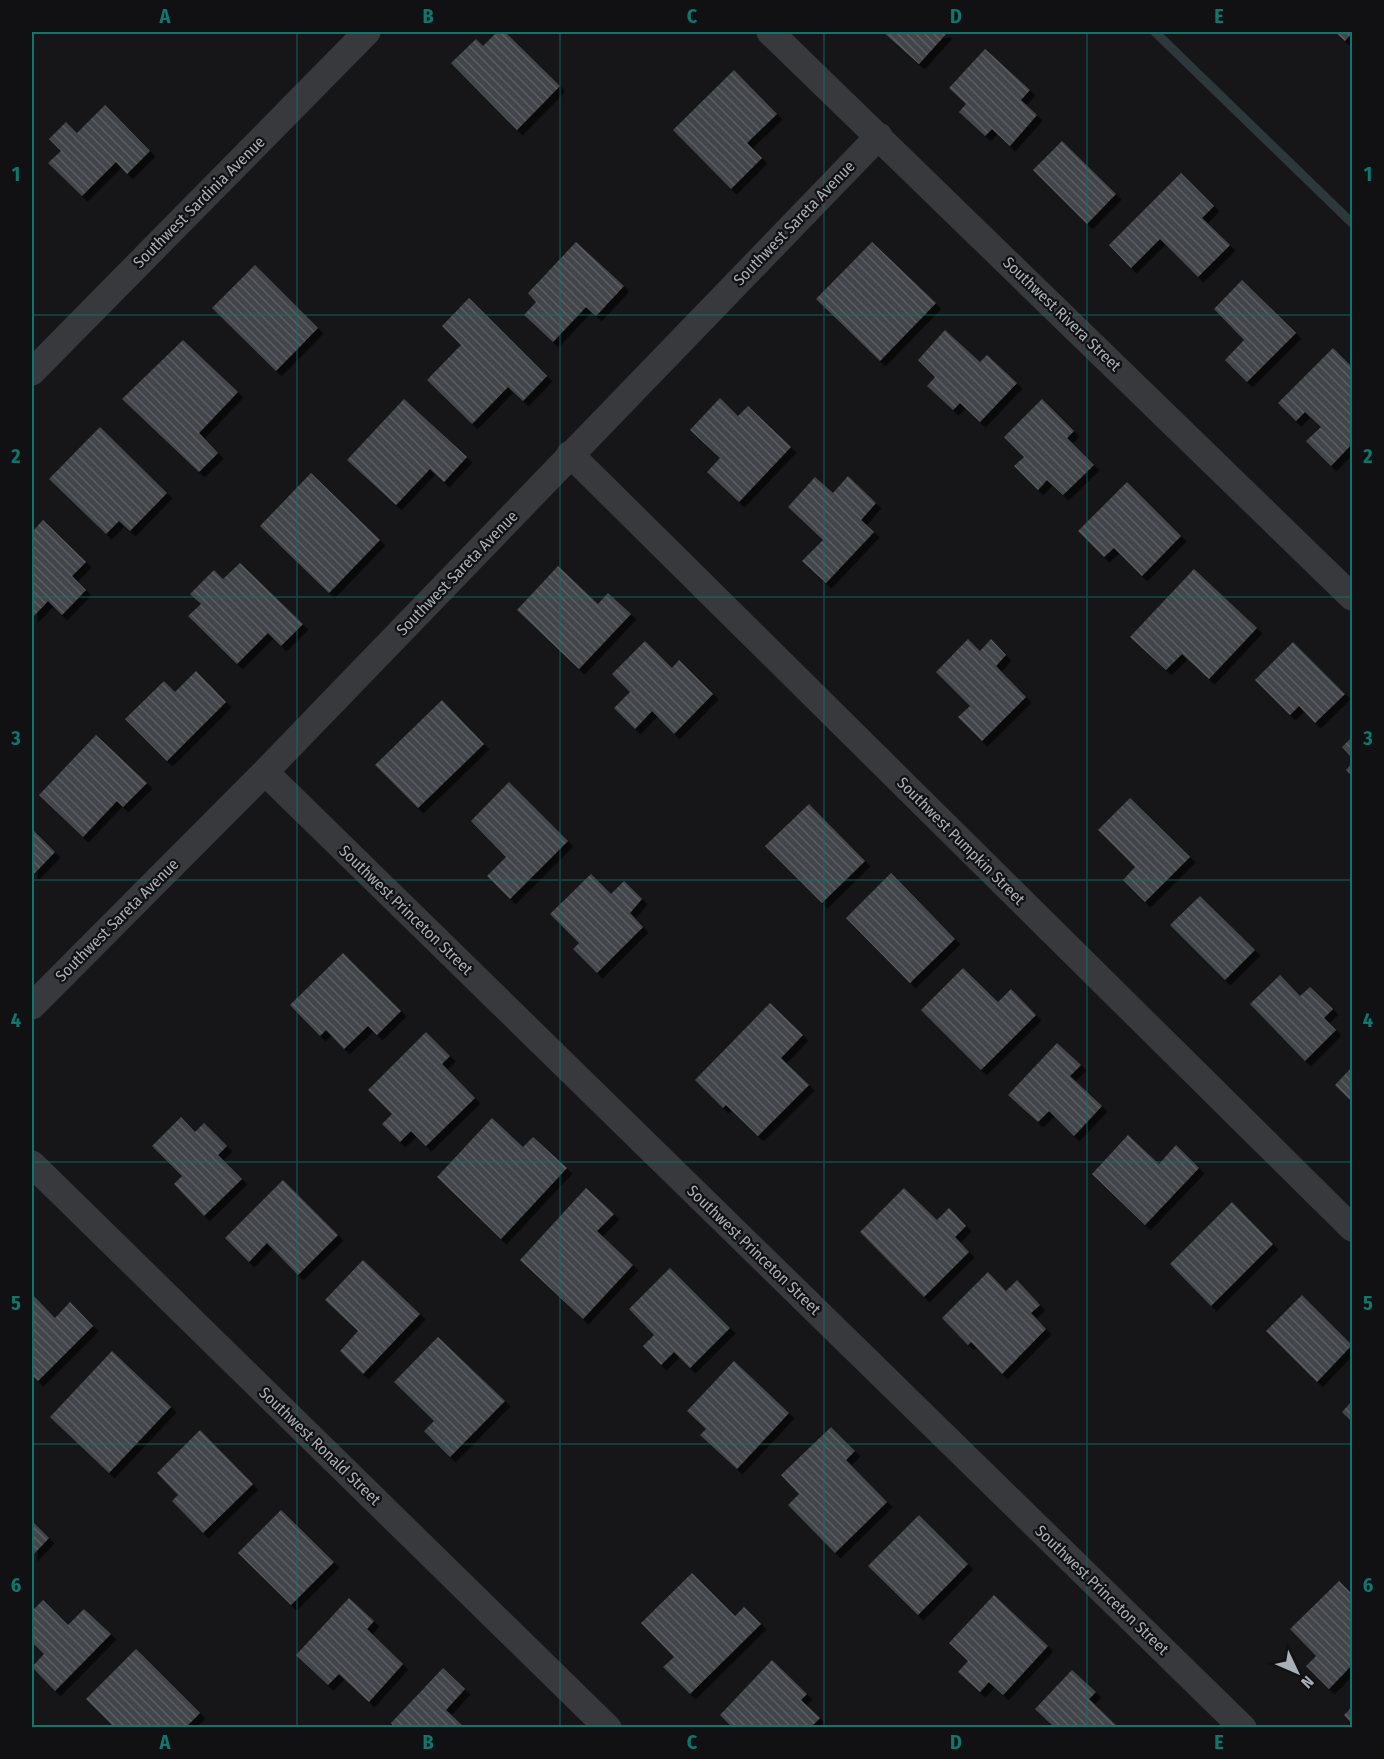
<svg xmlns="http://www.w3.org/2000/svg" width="1384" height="1759" viewBox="0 0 1384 1759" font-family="'Fira Sans Condensed',sans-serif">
  <defs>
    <pattern id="building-back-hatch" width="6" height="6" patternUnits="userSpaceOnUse" patternTransform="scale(1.5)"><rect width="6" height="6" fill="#434548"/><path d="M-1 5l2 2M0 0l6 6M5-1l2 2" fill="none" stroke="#5b5d60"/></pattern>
    <filter id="shadow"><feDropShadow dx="5.5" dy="5.5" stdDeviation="0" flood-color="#0009"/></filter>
  </defs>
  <rect width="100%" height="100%" fill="#161618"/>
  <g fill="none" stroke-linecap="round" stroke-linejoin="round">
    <!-- stream -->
    <path stroke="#2d383b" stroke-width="9" d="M 1155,32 L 1352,223"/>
  </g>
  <!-- building -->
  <path fill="url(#building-back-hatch)" filter="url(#shadow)" d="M 497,32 L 505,32 L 560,86 L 517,130 L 451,63 L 476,39 L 483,46 Z
    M 883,32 L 945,32 L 947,33 L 919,64 Z
    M 1335,32 L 1352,32 L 1352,33 L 1345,41 Z
    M 985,49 L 1030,90 L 1021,100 L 1037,115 L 1010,146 L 992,129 L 985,136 L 959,112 L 966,104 L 949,88 Z
    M 734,70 L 777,114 L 747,143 L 762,158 L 731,189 L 673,130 Z
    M 105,105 L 150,151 L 127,174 L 116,162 L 82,196 L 48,163 L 61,151 L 49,139 L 66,122 L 77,133 Z
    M 1062,141 L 1116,194 L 1087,224 L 1033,170 Z
    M 1181,173 L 1214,206 L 1202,218 L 1230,245 L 1198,277 L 1160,239 L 1131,268 L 1109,245 Z
    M 576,242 L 624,286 L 596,316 L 586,307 L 553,342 L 524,315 L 536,302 L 528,293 Z
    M 872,242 L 936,303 L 880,361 L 816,299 Z
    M 255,265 L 318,328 L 276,371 L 212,308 Z
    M 1242,280 L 1296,333 L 1247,382 L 1225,360 L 1244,340 L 1214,309 Z
    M 469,298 L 547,376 L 523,401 L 508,387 L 472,424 L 427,380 L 461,345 L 442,326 Z
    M 945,330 L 980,362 L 987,355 L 1017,383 L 980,422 L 960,403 L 953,410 L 927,386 L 935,377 L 918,360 Z
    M 183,340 L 238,392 L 199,433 L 218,453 L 199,472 L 122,399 Z
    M 1333,348 L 1352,367 L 1352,444 L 1331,466 L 1306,441 L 1321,427 L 1305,412 L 1296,421 L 1278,403 Z
    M 720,398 L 738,416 L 748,406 L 791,447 L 739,502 L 707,472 L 720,458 L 690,430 Z
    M 404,399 L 467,457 L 444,482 L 430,469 L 396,505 L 347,460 Z
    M 1042,399 L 1074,431 L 1067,438 L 1094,465 L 1063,495 L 1047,480 L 1038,490 L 1014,466 L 1024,457 L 1004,437 Z
    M 100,427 L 167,493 L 130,531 L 119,521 L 106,534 L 49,479 Z
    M 311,473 L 380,540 L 329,593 L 260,526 Z
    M 848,476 L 876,503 L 861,520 L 874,532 L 826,583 L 802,561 L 823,540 L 788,507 L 815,477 L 833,493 Z
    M 1127,482 L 1181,536 L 1142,576 L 1114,548 L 1104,557 L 1078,531 Z
    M 43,520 L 86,562 L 72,576 L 86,590 L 62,615 L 48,601 L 32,618 L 32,532 Z
    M 240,563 L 303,624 L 281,646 L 268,633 L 237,664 L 188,616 L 201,604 L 190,594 L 214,570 L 223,579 Z
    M 558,566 L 598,604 L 608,593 L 631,614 L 579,669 L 517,610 Z
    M 1194,569 L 1257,628 L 1209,679 L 1182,654 L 1166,670 L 1130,637 Z
    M 968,639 L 980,651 L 991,639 L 1006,655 L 996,666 L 1026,697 L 982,741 L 958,717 L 970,706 L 936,672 Z
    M 645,641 L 672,668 L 679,660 L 713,694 L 674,734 L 652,711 L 635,729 L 614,708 L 630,692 L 612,674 Z
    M 1293,642 L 1345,694 L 1315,723 L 1299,706 L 1290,715 L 1255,680 Z
    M 196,671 L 226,702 L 167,761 L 125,719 L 164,681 L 175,692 Z
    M 442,700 L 484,744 L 418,808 L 375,765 Z
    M 96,735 L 147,783 L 123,807 L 117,801 L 83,837 L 39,795 Z
    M 1352,737 L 1352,758 L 1342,747 Z
    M 1352,763 L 1352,776 L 1346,770 Z
    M 509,782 L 568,841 L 510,899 L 487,876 L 506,857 L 471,821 Z
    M 1130,798 L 1190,857 L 1145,902 L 1123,880 L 1135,867 L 1098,830 Z
    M 809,804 L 865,861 L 822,903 L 765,846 Z
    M 32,829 L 55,852 L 32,876 Z
    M 891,873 L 955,939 L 910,983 L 846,918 Z
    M 591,874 L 611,894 L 624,881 L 642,899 L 630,913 L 643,927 L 597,973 L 573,949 L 579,943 L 550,914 Z
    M 1200,896 L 1255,950 L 1225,980 L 1170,925 Z
    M 343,953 L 401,1011 L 377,1035 L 368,1026 L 344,1049 L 326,1030 L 320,1036 L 290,1005 Z
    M 963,968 L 998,1002 L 1011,989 L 1036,1015 L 981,1070 L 921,1010 Z
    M 1280,975 L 1300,996 L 1310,987 L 1333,1009 L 1324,1018 L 1336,1030 L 1305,1061 L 1250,1004 Z
    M 770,1003 L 803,1035 L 781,1058 L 809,1085 L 758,1136 L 726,1105 L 723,1108 L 695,1080 Z
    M 426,1032 L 450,1056 L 442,1064 L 475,1098 L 426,1146 L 411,1131 L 400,1142 L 382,1124 L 392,1114 L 368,1090 Z
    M 1057,1043 L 1081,1065 L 1070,1076 L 1102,1106 L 1074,1136 L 1049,1111 L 1038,1122 L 1008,1095 Z
    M 1352,1067 L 1352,1102 L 1335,1085 Z
    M 181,1117 L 195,1132 L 204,1123 L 227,1146 L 218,1155 L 242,1179 L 204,1216 L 174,1184 L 182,1176 L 152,1146 Z
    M 492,1118 L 523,1147 L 533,1137 L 567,1168 L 501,1239 L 437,1177 Z
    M 1128,1135 L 1159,1164 L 1176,1145 L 1199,1168 L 1145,1225 L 1092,1174 Z
    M 283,1180 L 338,1235 L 298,1275 L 267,1243 L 249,1262 L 225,1238 Z
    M 586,1188 L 614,1214 L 597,1231 L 633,1265 L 583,1319 L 520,1260 Z
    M 904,1188 L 937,1220 L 949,1208 L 966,1226 L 955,1237 L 969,1252 L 924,1297 L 860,1232 Z
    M 1232,1202 L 1273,1244 L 1211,1306 L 1170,1264 Z
    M 363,1260 L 420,1314 L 363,1374 L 340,1351 L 358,1331 L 325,1300 Z
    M 670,1268 L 730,1328 L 690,1368 L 674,1352 L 661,1365 L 643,1346 L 654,1335 L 629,1309 Z
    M 988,1272 L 1006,1291 L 1017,1280 L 1040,1305 L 1031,1313 L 1046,1329 L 1002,1374 L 971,1342 L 968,1345 L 942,1318 Z
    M 32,1294 L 55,1318 L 70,1302 L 93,1326 L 38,1381 L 32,1375 Z
    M 1302,1295 L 1352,1345 L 1317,1382 L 1266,1331 Z
    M 438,1337 L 505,1401 L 450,1457 L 424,1431 L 434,1421 L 394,1382 Z
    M 112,1351 L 171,1407 L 109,1473 L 50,1417 Z
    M 734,1361 L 789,1413 L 737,1469 L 700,1435 L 706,1429 L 687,1411 Z
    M 1352,1401 L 1352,1422 L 1342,1412 Z
    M 831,1427 L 855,1451 L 846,1460 L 887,1502 L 835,1553 L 788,1505 L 799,1494 L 781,1475 Z
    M 200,1430 L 253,1484 L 203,1533 L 172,1501 L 178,1495 L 157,1473 Z
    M 281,1510 L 334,1562 L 291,1605 L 238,1553 Z
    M 919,1515 L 968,1564 L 918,1615 L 868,1566 Z
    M 32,1521 L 49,1538 L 32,1556 Z
    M 692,1573 L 735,1616 L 744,1607 L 761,1624 L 690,1694 L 663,1667 L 674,1657 L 641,1623 Z
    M 1339,1581 L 1352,1594 L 1352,1665 L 1329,1689 L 1306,1666 L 1316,1656 L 1290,1629 Z
    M 994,1595 L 1048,1646 L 1003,1695 L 989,1682 L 980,1692 L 958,1672 L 968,1661 L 949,1643 Z
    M 349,1598 L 374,1621 L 367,1629 L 403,1664 L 369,1702 L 339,1674 L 328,1685 L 296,1655 Z
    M 43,1600 L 68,1625 L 84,1609 L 111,1634 L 55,1691 L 32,1667 L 44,1654 L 32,1642 L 32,1611 Z
    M 136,1649 L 200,1713 L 185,1728 L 115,1728 L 86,1699 Z
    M 772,1660 L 807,1694 L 801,1700 L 820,1718 L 810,1728 L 733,1728 L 720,1715 Z
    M 443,1668 L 465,1689 L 446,1710 L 465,1728 L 395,1728 L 391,1723 Z
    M 1072,1670 L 1096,1692 L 1089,1699 L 1119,1728 L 1055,1728 L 1035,1709 Z
    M 1352,1707 L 1352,1724 L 1344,1715 Z"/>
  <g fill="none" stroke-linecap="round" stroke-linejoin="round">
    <!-- street -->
    <path stroke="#37393d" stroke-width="27" d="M 770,32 L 1352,597
      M 32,372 L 367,32
      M 570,454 L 1352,1228
      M 265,772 L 1243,1728
      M 32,1006 L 265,772 L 879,136
      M 32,1164 L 608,1728"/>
  </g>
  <!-- grid -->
  <path fill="none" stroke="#0f766e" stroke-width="1.5" stroke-opacity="0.55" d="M 297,32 L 297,1728M 560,32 L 560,1728M 824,32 L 824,1728M 1087,32 L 1087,1728M 32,315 L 1352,315M 32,597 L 1352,597M 32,880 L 1352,880M 32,1162 L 1352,1162M 32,1444 L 1352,1444"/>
  <g text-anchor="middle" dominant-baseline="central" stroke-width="4.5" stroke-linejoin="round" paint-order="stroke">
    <!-- street labels -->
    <g font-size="16" fill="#a9b0b7" stroke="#111113">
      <text transform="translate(199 202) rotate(-45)">Southwest Sardinia Avenue</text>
      <text transform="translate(794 223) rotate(-46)">Southwest Sareta Avenue</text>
      <text transform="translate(1062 314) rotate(44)">Southwest Rivera Street</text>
      <text transform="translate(457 573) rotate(-46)">Southwest Sareta Avenue</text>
      <text transform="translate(961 841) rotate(45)">Southwest Pumpkin Street</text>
      <text transform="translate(406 910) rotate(44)">Southwest Princeton Street</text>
      <text transform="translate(117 920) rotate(-45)">Southwest Sareta Avenue</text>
      <text transform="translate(754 1250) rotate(44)">Southwest Princeton Street</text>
      <text transform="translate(320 1446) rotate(44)">Southwest Ronald Street</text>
      <text transform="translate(1102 1590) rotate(44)">Southwest Princeton Street</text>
    </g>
  </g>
  <!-- border -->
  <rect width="1384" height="1759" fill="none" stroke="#111113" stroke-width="66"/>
  <!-- north arrow -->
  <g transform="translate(1297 1672) rotate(134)" stroke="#111113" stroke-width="4.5" paint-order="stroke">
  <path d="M0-4.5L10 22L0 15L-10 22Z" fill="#a9b0b7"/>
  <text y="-9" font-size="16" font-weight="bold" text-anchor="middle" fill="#a9b0b7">N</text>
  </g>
  <rect x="33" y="33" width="1318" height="1693" fill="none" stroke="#0f766e" stroke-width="2"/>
  <g font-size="20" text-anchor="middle" font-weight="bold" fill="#0f766e">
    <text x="165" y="23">A</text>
    <text x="428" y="23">B</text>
    <text x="692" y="23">C</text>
    <text x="956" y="23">D</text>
    <text x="1219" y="23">E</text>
    <text x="16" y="181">1</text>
    <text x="1368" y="181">1</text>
    <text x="16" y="463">2</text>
    <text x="1368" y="463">2</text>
    <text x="16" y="745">3</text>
    <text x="1368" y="745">3</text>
    <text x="16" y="1027">4</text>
    <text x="1368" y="1027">4</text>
    <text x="16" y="1310">5</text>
    <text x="1368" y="1310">5</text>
    <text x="16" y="1592">6</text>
    <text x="1368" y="1592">6</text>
    <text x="165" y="1749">A</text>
    <text x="428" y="1749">B</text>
    <text x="692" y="1749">C</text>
    <text x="956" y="1749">D</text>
    <text x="1219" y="1749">E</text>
  </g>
</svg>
